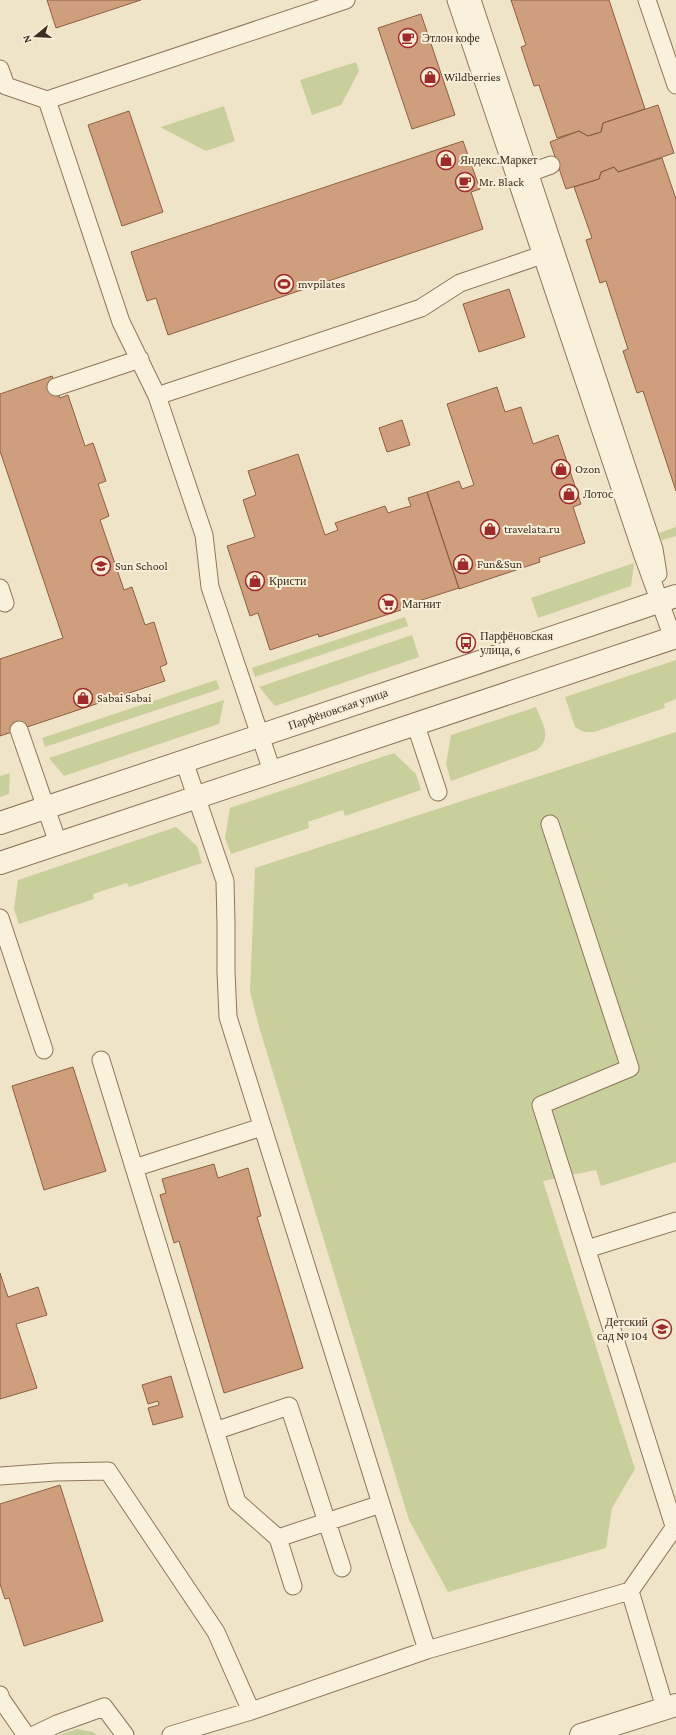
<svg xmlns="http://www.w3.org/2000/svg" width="676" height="1735" viewBox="0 0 676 1735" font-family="'Crimson Pro',serif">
  <rect width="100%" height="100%" fill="#f0e4c8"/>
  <!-- green -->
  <path fill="#c9cf9b" d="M 356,62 L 359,71 L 341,105 L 312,115 L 300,80 Z
    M 224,106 L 235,141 L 206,151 L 162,128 L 161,127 Z
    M 676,527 L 676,536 L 662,540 L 659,533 Z
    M 634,563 L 631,586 L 538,618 L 531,598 Z
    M 405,617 L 408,626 L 255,677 L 252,668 Z
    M 412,635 L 419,657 L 275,706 L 259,687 Z
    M 676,660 L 676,699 L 664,704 L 665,708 L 594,732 L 584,732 L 575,727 L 565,697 Z
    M 216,680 L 220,689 L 45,747 L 42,738 Z
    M 224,700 L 219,724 L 64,776 L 49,758 Z
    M 536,707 C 542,723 553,737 537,750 L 451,781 L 446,764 L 451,735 Z
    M 676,732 L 676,1162 L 601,1186 L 596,1170 L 543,1181 L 635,1469 L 612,1508 L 606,1548 L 448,1592 L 409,1520 L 260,1030 L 250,992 L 255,868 Z
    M 394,753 L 416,774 L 421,790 L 345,816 L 343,810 L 308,822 L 309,828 L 231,854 L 225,838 L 230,808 Z
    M 10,773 L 9,794 L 0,797 L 0,776 Z
    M 176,827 L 197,846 L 202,863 L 129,887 L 127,883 L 93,894 L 94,899 L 19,924 L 14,909 L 18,880 Z
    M 77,1729 L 93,1732 L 97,1735 L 59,1735 Z"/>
  <!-- building -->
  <path fill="#cf9f7d" stroke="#8d5f41" d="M 47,0 L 141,0 L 56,28 Z
    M 511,0 L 609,0 L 645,109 L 603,123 L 601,132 L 588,136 L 579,131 L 557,138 L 539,85 L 534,86 L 521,47 L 526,45 Z
    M 421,14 L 455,115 L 412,129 L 378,28 Z
    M 658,105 L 674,153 L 618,172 L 614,167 L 601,172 L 599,179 L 566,189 L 550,142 L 579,131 L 588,136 L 601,132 L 603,123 Z
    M 129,111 L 163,212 L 122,226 L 88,125 Z
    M 463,141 L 480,189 L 471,192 L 483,229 L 168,335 L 156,298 L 147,301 L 131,252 Z
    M 662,158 L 676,199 L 676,491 L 643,391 L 637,393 L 623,351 L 628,349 L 606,281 L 600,283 L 586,240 L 592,238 L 574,187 L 599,179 L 601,172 L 614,167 L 618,172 Z
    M 509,289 L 525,337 L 479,352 L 463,304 Z
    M 52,376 L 60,398 L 68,395 L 85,446 L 93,443 L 106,481 L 98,484 L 109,516 L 100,520 L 124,590 L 132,587 L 145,625 L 154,622 L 167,664 L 160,667 L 165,681 L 0,736 L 0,659 L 63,638 L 0,451 L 0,394 Z
    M 497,387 L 505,412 L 521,407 L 533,444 L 558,435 L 581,504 L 573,507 L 585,543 L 539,558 L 540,562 L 459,589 L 427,492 L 459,481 L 462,489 L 474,485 L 447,404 Z
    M 402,420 L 410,445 L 387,452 L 379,428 Z
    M 298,454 L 325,535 L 338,530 L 335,523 L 385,506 L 388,513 L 400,509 L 411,506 L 408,498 L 427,492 L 459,588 L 400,607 L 401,610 L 319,637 L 318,634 L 270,650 L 258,613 L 250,616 L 227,546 L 255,537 L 243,500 L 256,495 L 248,471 Z
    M 73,1067 L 106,1171 L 44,1190 L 12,1086 Z
    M 214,1164 L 218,1178 L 248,1168 L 261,1216 L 257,1217 L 303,1368 L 224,1393 L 179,1241 L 174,1243 L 160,1195 L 166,1193 L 162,1179 Z
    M 0,1273 L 8,1297 L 38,1287 L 47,1315 L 16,1324 L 37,1388 L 0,1399 Z
    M 171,1376 L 183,1417 L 153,1425 L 148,1408 L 159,1405 L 158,1401 L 148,1404 L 142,1385 Z
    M 60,1485 L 103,1621 L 24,1646 L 9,1598 L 5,1599 L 0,1584 L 0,1504 Z"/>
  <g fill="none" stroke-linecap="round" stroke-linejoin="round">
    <defs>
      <path id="service" d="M 456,0 L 642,553 L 673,638
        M 472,0 L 654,549 L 658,574
        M 647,0 L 676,85
        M 0,69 L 6,86 L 47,100 L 346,0
        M 47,100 L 121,322 L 157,396 L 204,535 L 210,587 L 272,771
        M 529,173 L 551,165
        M 56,387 L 140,359
        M 157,396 L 421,308 L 460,283 L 542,255
        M 0,588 L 5,603
        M 415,723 L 438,792
        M 19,730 L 58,843
        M 184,761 L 225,881 L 226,924 L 226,972 L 228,1017 L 427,1650
        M 550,824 L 630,1068 L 541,1105 L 674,1526
        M 0,918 L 44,1050
        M 101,1060 L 237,1502 L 278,1538
        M 134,1168 L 262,1127
        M 587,1249 L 676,1221
        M 215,1431 L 289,1406 L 342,1568
        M 0,1476 L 56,1472 L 108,1471 L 216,1632 L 251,1711
        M 293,1586 L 278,1538 L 381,1504
        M 0,1695 L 1,1699 L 26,1735
        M 665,1708 L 630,1591 L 676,1525
        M 34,1735 L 57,1724 L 104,1707 L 125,1735
        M 171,1735 L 251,1711 L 427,1650 L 630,1591"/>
      <path id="minor" d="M 581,1735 L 676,1705"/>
      <path id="tertiary" d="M 0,823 L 676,596
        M 0,863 L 676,637"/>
    </defs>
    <!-- service casing -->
    <use href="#service" stroke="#8d765c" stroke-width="19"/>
    <!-- minor casing -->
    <use href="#minor" stroke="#8d765c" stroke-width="24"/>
    <!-- tertiary casing -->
    <use href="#tertiary" stroke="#8d765c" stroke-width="24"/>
    <!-- service -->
    <use href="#service" stroke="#faf1dc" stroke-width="17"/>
    <!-- minor -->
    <use href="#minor" stroke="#faf1dc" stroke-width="22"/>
    <!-- tertiary -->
    <use href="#tertiary" stroke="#faf1dc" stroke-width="22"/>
  </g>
  <!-- icons -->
  <defs>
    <symbol id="cafe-ring" viewBox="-11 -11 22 22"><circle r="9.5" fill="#f7eed8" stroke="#9e2a2b" stroke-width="1.5"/><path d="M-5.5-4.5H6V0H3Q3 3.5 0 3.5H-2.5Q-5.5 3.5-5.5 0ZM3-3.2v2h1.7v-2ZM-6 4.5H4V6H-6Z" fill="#9e2a2b"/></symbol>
    <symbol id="shop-ring" viewBox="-11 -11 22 22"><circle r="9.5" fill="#f7eed8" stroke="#9e2a2b" stroke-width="1.5"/><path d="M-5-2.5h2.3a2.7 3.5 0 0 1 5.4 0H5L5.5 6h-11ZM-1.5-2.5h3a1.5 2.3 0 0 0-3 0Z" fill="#9e2a2b"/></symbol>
    <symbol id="stadium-ring" viewBox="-11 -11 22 22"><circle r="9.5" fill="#f7eed8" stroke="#9e2a2b" stroke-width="1.5"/><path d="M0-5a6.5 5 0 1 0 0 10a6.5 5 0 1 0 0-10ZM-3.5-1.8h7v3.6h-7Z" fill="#9e2a2b"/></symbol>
    <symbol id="school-ring" viewBox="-11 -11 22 22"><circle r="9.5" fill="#f7eed8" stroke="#9e2a2b" stroke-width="1.5"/><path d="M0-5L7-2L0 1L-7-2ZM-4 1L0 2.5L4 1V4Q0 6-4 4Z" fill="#9e2a2b"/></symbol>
    <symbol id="supermarket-ring" viewBox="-11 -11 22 22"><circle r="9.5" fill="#f7eed8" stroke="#9e2a2b" stroke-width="1.5"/><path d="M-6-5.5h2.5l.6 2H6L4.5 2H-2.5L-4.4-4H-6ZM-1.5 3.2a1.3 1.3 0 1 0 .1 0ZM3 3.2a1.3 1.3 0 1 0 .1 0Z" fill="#9e2a2b"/></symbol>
    <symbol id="bus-ring" viewBox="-11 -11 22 22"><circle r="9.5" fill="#f7eed8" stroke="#9e2a2b" stroke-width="1.5"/><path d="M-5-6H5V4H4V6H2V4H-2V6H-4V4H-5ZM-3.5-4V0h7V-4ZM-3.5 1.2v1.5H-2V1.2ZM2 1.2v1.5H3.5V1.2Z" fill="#9e2a2b"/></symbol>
  </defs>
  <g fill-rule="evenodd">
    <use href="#cafe-ring" x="397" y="27" width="22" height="22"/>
    <use href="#shop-ring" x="419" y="66" width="22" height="22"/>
    <use href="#shop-ring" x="435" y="149" width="22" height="22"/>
    <use href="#cafe-ring" x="454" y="171" width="22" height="22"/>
    <use href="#stadium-ring" x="273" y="273" width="22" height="22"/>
    <use href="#shop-ring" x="550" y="458" width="22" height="22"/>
    <use href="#shop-ring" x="558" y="483" width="22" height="22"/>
    <use href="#shop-ring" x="479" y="518" width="22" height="22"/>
    <use href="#shop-ring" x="452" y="553" width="22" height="22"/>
    <use href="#school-ring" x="90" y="555" width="22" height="22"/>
    <use href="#shop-ring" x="244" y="570" width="22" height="22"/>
    <use href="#supermarket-ring" x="377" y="593" width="22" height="22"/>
    <use href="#bus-ring" x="455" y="632" width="22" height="22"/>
    <use href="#shop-ring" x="72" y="687" width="22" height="22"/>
    <use href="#school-ring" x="651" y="1318" width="22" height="22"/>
  </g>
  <g text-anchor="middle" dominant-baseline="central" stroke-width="4" stroke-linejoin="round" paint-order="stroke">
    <!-- poi labels -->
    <g font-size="12" fill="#3d2e20" stroke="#f7eed8" text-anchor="start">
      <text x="422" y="38">Этлон кофе</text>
      <text x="444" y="77">Wildberries</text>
      <text x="460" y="160">Яндекс.Маркет</text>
      <text x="479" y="182">Mr. Black</text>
      <text x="298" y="284">mvpilates</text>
      <text x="575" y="469">Ozon</text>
      <text x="583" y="494">Лотос</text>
      <text x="504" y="529">travelata.ru</text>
      <text x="477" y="564">Fun&amp;Sun</text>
      <text x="115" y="566">Sun School</text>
      <text x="269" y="581">Кристи</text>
      <text x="402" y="604">Магнит</text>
      <text x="480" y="636">Парфёновская<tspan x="480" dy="14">улица, 6</tspan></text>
      <text x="97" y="698">Sabai Sabai</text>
      <text x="648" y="1322" text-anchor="end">Детский<tspan x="648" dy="14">сад № 104</tspan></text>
    </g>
    <!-- street labels -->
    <g font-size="12" fill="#3d2e20" stroke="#f7eed8">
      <text transform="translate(338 709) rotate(-19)">Парфёновская улица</text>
    </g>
  </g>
  <!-- north arrow -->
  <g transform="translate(36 36) rotate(252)" stroke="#f7eed8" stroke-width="3" paint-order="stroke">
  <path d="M0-3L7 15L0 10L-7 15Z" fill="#3d2e20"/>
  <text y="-6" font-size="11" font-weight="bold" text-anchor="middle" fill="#3d2e20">N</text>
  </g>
</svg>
